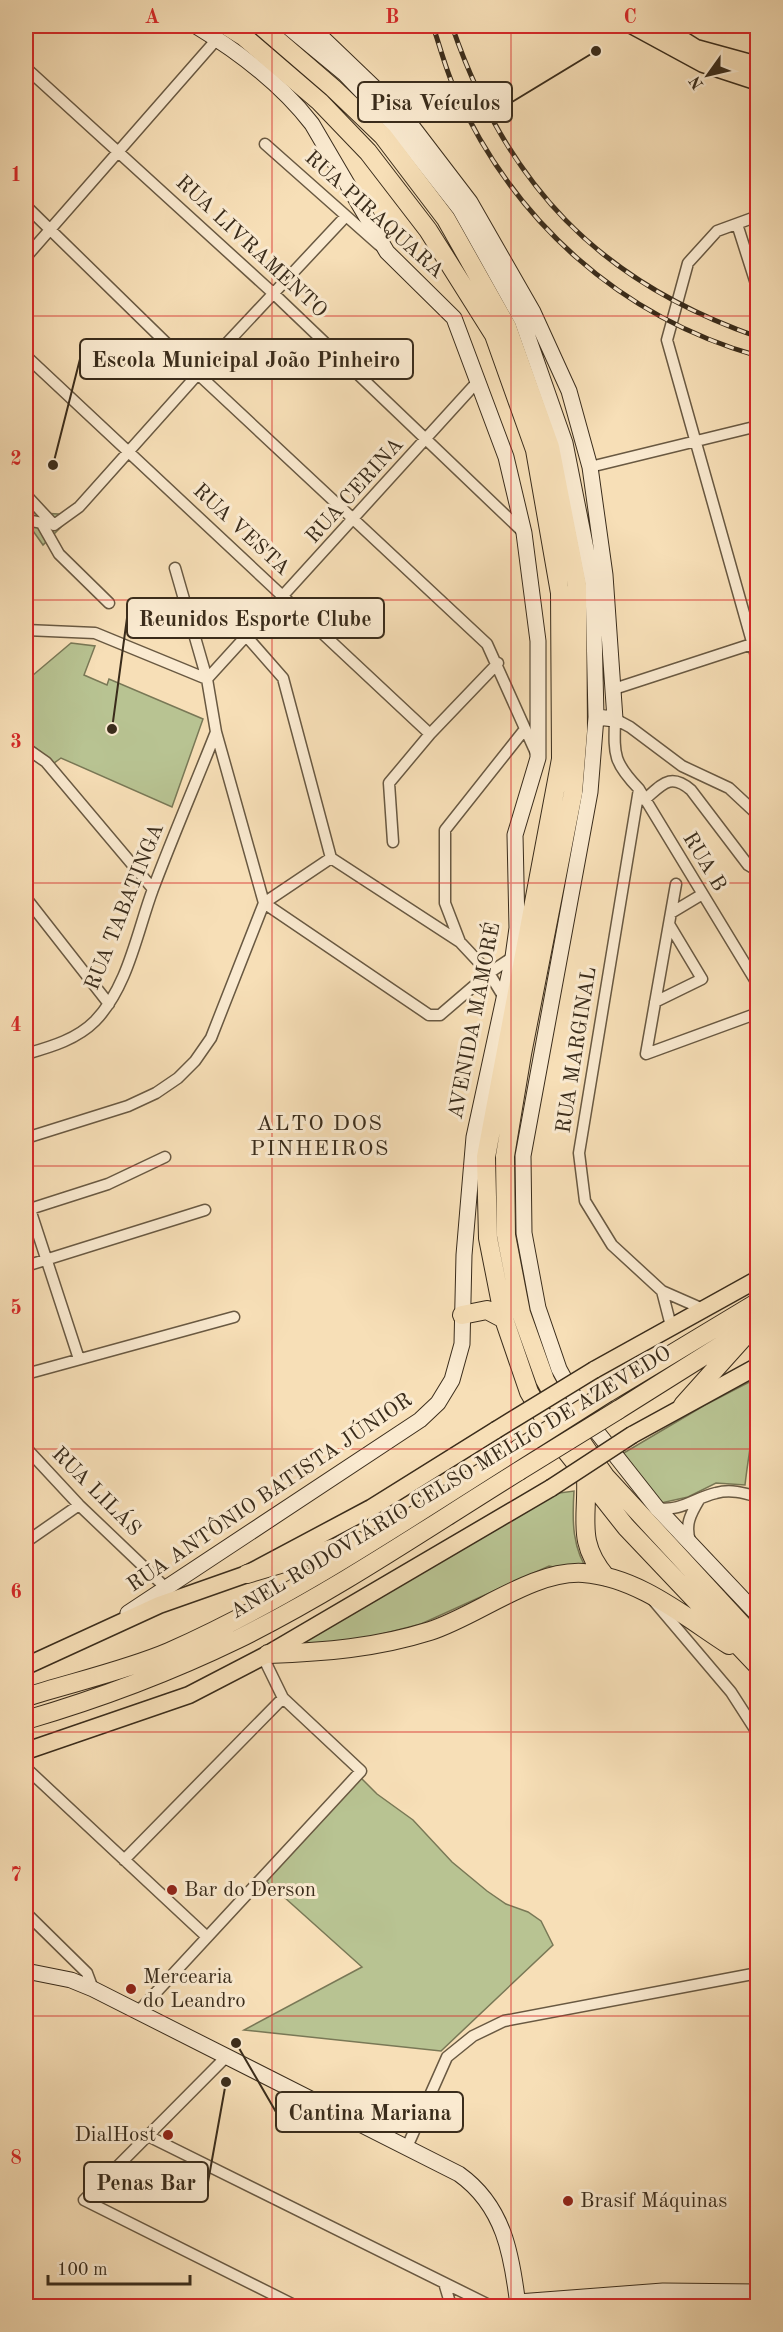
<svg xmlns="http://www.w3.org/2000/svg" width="783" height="2332" viewBox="0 0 783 2332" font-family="'Old Standard TT',serif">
  <rect width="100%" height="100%" fill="#f7dfb7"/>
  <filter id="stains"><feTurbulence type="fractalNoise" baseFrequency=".00333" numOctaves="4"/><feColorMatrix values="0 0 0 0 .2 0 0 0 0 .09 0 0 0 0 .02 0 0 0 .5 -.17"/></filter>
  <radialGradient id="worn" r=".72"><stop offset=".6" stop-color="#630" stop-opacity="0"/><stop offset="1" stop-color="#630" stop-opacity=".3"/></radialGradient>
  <!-- green -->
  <path fill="#b8c392" stroke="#797856" stroke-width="1.5" d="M 26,512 L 73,515 L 43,545 L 26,521 Z
    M 71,643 L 95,646 L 84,675 L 107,685 L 109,679 L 203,719 L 172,807 L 61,758 L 54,763 L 26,740 L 26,681 Z
    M 757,1378 C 757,1413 749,1449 745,1485 L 716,1483 L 688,1497 L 661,1503 L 622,1454 L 705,1405 Z
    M 574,1491 C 572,1521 572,1549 590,1574 L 549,1566 L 421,1624 L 339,1645 L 283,1652 L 537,1496 Z
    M 361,1778 L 377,1794 L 413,1820 L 452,1862 L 487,1891 L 506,1904 L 528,1912 L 541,1921 L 553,1945 L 441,2051 L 244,2030 L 362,1967 L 265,1880 Z"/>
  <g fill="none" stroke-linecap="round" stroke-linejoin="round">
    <defs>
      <path id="street" d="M 26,68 L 274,294 L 524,533
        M 265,144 L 379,245
        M 26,206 L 198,374 L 487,644 L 536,753
        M 758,216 L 717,231 L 688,263 L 667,340 L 758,663
        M 737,224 L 758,290
        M 26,257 L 217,39
        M 26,356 L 430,734
        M 590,467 L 758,426
        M 26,495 L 54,525
        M 26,520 L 48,524
        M 42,524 L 59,554 L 109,603
        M 54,525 L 79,507 L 198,374 L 346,216
        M 175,568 L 207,679 L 216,732 L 264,903
        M 26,630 L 95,633 L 207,679 L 479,380
        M 247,637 L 283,678 L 331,858 L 460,942 L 489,973 L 503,996
        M 614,689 L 758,642
        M 26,748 L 46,762 L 153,889
        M 639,789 L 579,1153 L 585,1201 L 612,1245 L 662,1291 L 703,1309
        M 644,800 C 662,785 670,772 691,790 L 748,865 L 758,871
        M 758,815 L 729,788 L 682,766 L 630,727 L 615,719 C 614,755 613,762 639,789 L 758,985
        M 393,842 L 389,783 L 430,734 L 498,663
        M 676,884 L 646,1054 L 758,1013
        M 26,898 L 109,1004
        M 264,903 L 429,1015 L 440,1015 L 489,973 L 513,957
        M 671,913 L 701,895
        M 460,942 L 445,903 L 445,830 L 525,729
        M 655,1002 L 702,979 L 669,924
        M 26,1054 C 50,1047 76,1040 95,1021 C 128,987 137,932 153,889 C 173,836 195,785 216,732
        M 26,1138 L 128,1106 L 156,1093 L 178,1078 L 195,1061 L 211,1038 L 264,903 L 331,858
        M 26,1197 L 79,1359
        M 30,1209 L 108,1184 L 165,1157
        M 26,1266 L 205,1210
        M 662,1291 L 671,1326
        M 26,1374 L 234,1317
        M 26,1448 L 79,1505 L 166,1588
        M 657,1508 C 681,1512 694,1498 716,1493 C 731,1489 744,1493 758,1497
        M 690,1541 C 685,1525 690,1515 699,1500
        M 26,1542 L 79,1505
        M 653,1600 L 731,1692 L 758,1734
        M 26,1768 L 206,1936
        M 124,1860 L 283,1698
        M 26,1913 L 87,1973 L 93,1989
        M 137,2013 L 361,1771 L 283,1698 L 263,1657
        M 226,2057 L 84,2200 L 296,2306
        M 148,2136 L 491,2306
        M 407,2147 L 447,2057 L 473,2036 L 504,2021 L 758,1973
        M 445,2286 L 451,2306"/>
      <path id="secondary" d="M 287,26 L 345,74 L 394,125 L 460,209 L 522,320 L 565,443 L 593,584 L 596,717 L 590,792 L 523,1156 L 524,1233 L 538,1308 L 559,1369 L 586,1418 L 657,1508 L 758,1615
        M 310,26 L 405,117 L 470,202 L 533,312 L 569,391 L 590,467 L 605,575 L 615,719 L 596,717
        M 128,1613 L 420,1420 L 438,1403 L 452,1380 L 462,1344 L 464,1255 L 474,1137 L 513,957 L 517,928 L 515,835 L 538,758 L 538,641 L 524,533 L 506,457 L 454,318 L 387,252 L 312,124 C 281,84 239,52 196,26
        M 26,1971 L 71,1980 L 93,1989 L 459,2174 C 504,2206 512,2255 518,2306
        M 518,2302 L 663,2291 L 758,2292"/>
      <path id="primary" d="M 633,26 L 703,64 L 758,82
        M 661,26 L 696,48 L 758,65
        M 594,1370 L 758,1279
        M 632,1435 L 758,1366
        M 26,1666 L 159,1605 L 247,1574 L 371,1508 L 496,1430
        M 26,1751 L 189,1695 L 268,1654 L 551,1488"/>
      <path id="highway" d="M 227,26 L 243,36 L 320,102 L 368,152 L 428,230 L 494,335 L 535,450 L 560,593 L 561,759 L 486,1157 L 488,1238 L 504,1319 L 529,1392 L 555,1437 L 626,1527 L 758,1666
        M 261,26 L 333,88 L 383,136 L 446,219 L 507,327 L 550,447 L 577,585 L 578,731 L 573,793 L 522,1054 L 505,1156 L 506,1235 L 521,1313 L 545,1380 L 571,1427 L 605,1476 L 758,1642
        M 462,1315 L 487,1310 L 504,1319
        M 607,1393 L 758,1302
        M 683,1405 L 744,1337
        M 618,1410 L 758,1322
        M 586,1477 C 588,1519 576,1542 606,1577
        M 247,1574 L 358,1541
        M 268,1654 C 325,1652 376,1648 430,1631 C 477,1616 533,1570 583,1573 C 638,1577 684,1616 729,1645
        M 26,1697 C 70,1683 127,1670 169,1652 C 289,1599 398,1525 509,1455
        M 26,1720 C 98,1699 170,1672 238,1639 C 335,1591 427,1528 519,1471"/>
    </defs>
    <!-- street casing -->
    <use href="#street" stroke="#695942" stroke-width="13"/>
    <!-- secondary casing -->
    <use href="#secondary" stroke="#3a2c1b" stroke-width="17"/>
    <!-- primary casing -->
    <use href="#primary" stroke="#3a2c1b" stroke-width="19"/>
    <!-- highway casing -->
    <use href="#highway" stroke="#3a2c1b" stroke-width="20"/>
    <!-- street -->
    <use href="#street" stroke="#faead0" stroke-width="10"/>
    <!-- secondary -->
    <use href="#secondary" stroke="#faead0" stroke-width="15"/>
    <!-- primary -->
    <use href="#primary" stroke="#f7dfb7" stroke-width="16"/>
    <!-- highway -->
    <use href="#highway" stroke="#f7dfb7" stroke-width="18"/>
    <defs>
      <path id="rail" d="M 433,26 C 440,47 446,70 455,90 C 513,221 620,317 758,356
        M 452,26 C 506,184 599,282 758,337"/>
    </defs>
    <!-- rail casing -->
    <use href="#rail" stroke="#3a2c1b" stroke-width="5"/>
    <!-- rail -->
    <use href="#rail" stroke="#faead0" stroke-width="3" stroke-dasharray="9" stroke-linecap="butt"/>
    <defs>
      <path id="primary-bridge" d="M 496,1430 L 594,1370
        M 551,1488 L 632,1435"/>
      <path id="highway-bridge" d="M 509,1455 L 607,1393
        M 519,1471 L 618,1410"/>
    </defs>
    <!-- primary-bridge casing -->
    <use href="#primary-bridge" stroke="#3a2c1b" stroke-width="19" stroke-linecap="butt"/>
    <!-- highway-bridge casing -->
    <use href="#highway-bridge" stroke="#3a2c1b" stroke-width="20" stroke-linecap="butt"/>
    <!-- primary-bridge -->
    <use href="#primary-bridge" stroke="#f7dfb7" stroke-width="16"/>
    <!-- highway-bridge -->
    <use href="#highway-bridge" stroke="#f7dfb7" stroke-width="18"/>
  </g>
  <!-- grid -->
  <path fill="none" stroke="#d62828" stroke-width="1.5" stroke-opacity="0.55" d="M 272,26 L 272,2306M 511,26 L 511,2306M 26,316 L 758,316M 26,600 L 758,600M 26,883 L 758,883M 26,1166 L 758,1166M 26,1449 L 758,1449M 26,1732 L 758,1732M 26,2016 L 758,2016"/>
  <!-- markers -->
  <g fill="#8f2418" stroke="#faead0" stroke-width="2">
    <circle cx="172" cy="1890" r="6"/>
    <circle cx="131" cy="1989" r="6"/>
    <circle cx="168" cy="2135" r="6"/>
    <circle cx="568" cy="2201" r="6"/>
  </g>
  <g text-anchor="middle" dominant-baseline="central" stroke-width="6" stroke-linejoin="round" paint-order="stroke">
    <!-- street labels -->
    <g font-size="21" fill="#3a2c1b" stroke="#faead0">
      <text transform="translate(374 215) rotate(42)">RUA PIRAQUARA</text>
      <text transform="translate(251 247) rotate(43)">RUA LIVRAMENTO</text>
      <text transform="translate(355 491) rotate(-48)">RUA CERINA</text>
      <text transform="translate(241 530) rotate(43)">RUA VESTA</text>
      <text transform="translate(704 862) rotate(59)">RUA B</text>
      <text transform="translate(125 907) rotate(-68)">RUA TABATINGA</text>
      <text transform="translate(475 1021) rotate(-79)">AVENIDA MAMORÉ</text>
      <text transform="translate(577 1050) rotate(-81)">RUA MARGINAL</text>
      <text transform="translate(451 1483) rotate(-31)">ANEL RODOVIÁRIO CELSO MELLO DE AZEVEDO</text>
      <text transform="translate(96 1492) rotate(45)">RUA LILÁS</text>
      <text transform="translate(270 1493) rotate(-34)">RUA ANTÔNIO BATISTA JÚNIOR</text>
    </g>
    <!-- poi labels -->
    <g font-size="21" fill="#3a2c1b" stroke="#faead0" text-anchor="start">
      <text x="184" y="1890">Bar do Derson</text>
      <text x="143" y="1977">Mercearia<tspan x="143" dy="24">do Leandro</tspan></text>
      <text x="156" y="2135" text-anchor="end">DialHost</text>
      <text x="580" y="2201">Brasif Máquinas</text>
    </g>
    <!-- neighbourhood labels -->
    <g font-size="22" letter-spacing="1.5" fill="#3a2c1b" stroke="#faead0">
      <text x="320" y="1124">ALTO DOS<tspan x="320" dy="25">PINHEIROS</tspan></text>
    </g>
  </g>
  <!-- callouts -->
  <path fill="none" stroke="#3a2c1b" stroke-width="2" d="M596 51L512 102M53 465L80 359M112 729L127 618M236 2043L276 2112M226 2082L208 2182"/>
  <g fill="#3a2c1b" stroke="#faead0" stroke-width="2">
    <circle cx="596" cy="51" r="6"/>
    <circle cx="53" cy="465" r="6"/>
    <circle cx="112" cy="729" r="6"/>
    <circle cx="236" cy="2043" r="6"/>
    <circle cx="226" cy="2082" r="6"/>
  </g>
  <g fill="#faead0" stroke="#3a2c1b" stroke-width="2">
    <rect x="358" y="82" width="154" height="40" rx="6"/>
    <rect x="80" y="339" width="333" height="40" rx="6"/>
    <rect x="127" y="598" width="257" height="40" rx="6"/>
    <rect x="276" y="2092" width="187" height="40" rx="6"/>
    <rect x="84" y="2162" width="124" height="40" rx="6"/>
  </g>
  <g font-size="22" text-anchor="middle" font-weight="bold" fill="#3a2c1b">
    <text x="435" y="110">Pisa Veículos</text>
    <text x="246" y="367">Escola Municipal João Pinheiro</text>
    <text x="255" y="626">Reunidos Esporte Clube</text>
    <text x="370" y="2120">Cantina Mariana</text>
    <text x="146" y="2190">Penas Bar</text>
  </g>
  <!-- margin -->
  <rect width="783" height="2332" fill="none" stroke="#f7dfb7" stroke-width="66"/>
  <!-- north arrow -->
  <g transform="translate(708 75) rotate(236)" stroke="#faead0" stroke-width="4.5" paint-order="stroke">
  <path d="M0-4.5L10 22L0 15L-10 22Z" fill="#3a2c1b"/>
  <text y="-9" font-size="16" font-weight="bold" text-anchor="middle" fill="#3a2c1b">N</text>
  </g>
  <!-- scale -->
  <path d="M48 2275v9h142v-9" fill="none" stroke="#3a2c1b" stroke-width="3"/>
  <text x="57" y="2275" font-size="18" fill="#3a2c1b" stroke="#faead0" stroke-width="4.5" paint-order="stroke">100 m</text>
  <rect x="33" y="33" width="717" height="2266" fill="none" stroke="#d62828" stroke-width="2"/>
  <g font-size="20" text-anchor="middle" font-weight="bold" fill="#d62828">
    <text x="152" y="23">A</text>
    <text x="392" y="23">B</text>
    <text x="630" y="23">C</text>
    <text x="16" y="181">1</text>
    <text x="16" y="465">2</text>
    <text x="16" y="748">3</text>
    <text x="16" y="1031">4</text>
    <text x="16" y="1314">5</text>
    <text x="16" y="1598">6</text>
    <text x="16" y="1881">7</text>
    <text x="16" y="2164">8</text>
  </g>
  <rect width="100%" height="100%" filter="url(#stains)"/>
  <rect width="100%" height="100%" fill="url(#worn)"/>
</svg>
